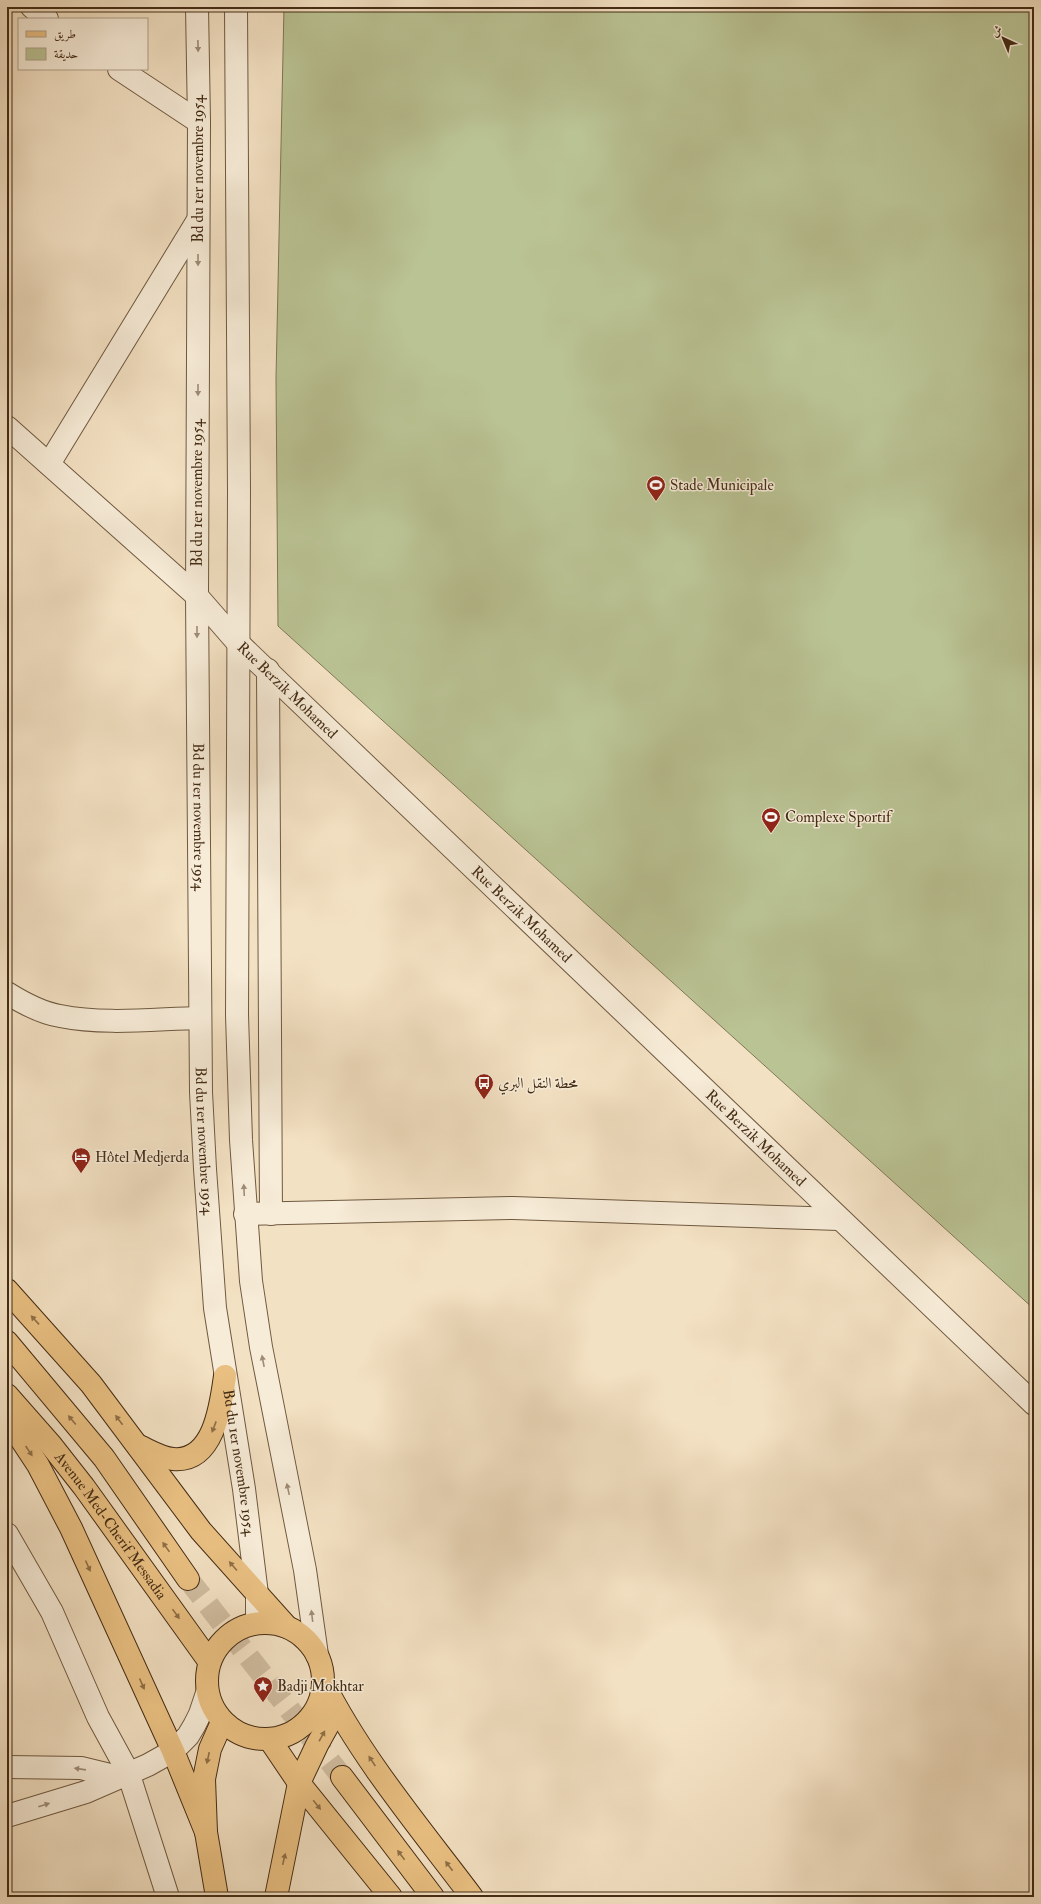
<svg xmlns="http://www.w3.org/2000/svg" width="1041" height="1904" viewBox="0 0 1041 1904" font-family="'IM FELL Double Pica',Amiri,serif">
  <rect width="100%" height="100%" fill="#f3e1c3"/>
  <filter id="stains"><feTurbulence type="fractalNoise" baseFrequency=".005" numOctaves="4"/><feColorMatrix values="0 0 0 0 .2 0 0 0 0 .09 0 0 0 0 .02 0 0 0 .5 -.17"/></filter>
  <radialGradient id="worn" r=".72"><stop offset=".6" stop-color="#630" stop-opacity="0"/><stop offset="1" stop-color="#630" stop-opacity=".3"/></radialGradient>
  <!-- green -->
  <path fill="#bac394" stroke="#7f7854" d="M 284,7 L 1034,7 L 1034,1309 L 278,626 L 276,378 Z"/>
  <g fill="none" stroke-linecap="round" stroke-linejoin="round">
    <!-- highway-tunnel -->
    <path stroke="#d0bda0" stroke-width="22" stroke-dasharray="22 11" stroke-linecap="butt" d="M 188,1579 L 342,1777"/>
    <defs>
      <g id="minor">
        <path d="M 32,7 L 47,19"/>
        <path id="s1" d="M 197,7 L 199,122 L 197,596 L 201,1092 L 205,1169 L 215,1308 L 244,1489 L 257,1594 L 257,1623"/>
        <path d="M 236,7 L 239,492 L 237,1015 L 241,1140 L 251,1281 L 261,1347 L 305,1570 L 317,1655"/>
        <path d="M 119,69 L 199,122"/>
        <path id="s2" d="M 7,427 L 197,596 L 237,642 L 1034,1404"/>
        <path d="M 49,464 L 198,220"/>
        <path d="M 268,670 L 271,1214"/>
        <path d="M 7,993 C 23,1003 41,1013 60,1016 C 105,1025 154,1019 200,1018"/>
        <path d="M 245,1214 L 513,1208 L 839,1219"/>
        <path d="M 7,1534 L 52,1612 L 98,1717 L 128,1772 L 168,1897"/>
        <path d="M 7,1767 L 81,1768 L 118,1777"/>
        <path d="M 7,1816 L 86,1792 L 148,1765 L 173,1751 L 188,1736 L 194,1726 L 200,1714 L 207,1693"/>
      </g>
      <path id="major" d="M 217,1897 L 206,1832 L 204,1779 L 210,1749 L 222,1722
        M 276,1897 L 299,1783 L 317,1745 L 337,1709"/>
      <g id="highway">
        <path d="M 7,1290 L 91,1384 L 201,1531 L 287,1627"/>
        <path d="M 7,1342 L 104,1458 L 188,1579"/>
        <path id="s3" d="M 7,1395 L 51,1445 L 84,1487 L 209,1661"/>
        <path d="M 7,1418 L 38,1465 L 71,1528 L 173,1751 L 206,1832"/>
        <path d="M 139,1446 C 150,1451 161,1458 173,1459 C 214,1463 221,1405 225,1376"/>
        <circle cx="265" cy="1681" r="58"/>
        <path d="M 323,1682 C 361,1758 421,1829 472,1897"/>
        <path d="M 270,1740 L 299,1783 L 391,1897"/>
        <path d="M 342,1777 L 433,1897"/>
      </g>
    </defs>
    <!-- minor casing -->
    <use href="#minor" stroke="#705940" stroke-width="24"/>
    <!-- major casing -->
    <use href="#major" stroke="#442c15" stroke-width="24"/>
    <!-- highway casing -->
    <use href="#highway" stroke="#442c15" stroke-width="24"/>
    <!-- minor -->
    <use href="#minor" stroke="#f7ecd8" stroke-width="22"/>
    <!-- major -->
    <use href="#major" stroke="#eac082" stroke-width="22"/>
    <!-- highway -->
    <use href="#highway" stroke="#eac082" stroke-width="22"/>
  </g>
  <!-- one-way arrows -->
  <defs><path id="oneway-solid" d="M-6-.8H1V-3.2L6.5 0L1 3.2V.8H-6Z"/></defs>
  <g fill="#9e8c76">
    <use href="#oneway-solid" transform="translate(198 46) rotate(89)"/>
    <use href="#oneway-solid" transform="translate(198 260) rotate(90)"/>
    <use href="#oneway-solid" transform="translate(198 390) rotate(90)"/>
    <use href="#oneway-solid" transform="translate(197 632) rotate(90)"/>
    <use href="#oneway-solid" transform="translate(244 1190) rotate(-93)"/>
    <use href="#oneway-solid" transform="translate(263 1361) rotate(-101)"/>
    <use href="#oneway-solid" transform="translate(288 1489) rotate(-102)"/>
    <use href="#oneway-solid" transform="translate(312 1616) rotate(-97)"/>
    <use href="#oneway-solid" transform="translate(80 1769) rotate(-172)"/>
    <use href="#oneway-solid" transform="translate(44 1805) rotate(-17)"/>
  </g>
  <g fill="#8f6f46">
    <use href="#oneway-solid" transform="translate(35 1320) rotate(-133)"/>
    <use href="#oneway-solid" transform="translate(72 1420) rotate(-130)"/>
    <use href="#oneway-solid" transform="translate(119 1420) rotate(-127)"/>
    <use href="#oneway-solid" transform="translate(214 1427) rotate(111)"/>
    <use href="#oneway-solid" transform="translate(29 1451) rotate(56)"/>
    <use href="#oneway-solid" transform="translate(166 1547) rotate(-125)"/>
    <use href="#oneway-solid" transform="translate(88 1566) rotate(66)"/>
    <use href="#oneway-solid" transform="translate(233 1566) rotate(-131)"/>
    <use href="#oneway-solid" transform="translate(176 1614) rotate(54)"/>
    <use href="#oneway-solid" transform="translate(142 1684) rotate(66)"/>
    <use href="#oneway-solid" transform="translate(322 1736) rotate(-61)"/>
    <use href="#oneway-solid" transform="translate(208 1758) rotate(102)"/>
    <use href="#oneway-solid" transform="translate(372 1761) rotate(-124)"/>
    <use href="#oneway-solid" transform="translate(317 1805) rotate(51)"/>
    <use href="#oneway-solid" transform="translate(401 1855) rotate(-127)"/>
    <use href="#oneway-solid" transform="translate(284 1859) rotate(-77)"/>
    <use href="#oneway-solid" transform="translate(449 1866) rotate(-127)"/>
  </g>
  <!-- icons -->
  <defs>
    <symbol id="stadium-pin" viewBox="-11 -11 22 30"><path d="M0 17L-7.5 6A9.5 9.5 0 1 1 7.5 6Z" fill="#8f2418" stroke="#f7ecd8"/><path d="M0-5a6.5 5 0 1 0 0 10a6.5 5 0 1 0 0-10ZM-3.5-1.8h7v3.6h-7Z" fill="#fff"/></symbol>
    <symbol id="bus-pin" viewBox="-11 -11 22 30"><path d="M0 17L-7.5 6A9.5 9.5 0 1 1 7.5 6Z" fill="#8f2418" stroke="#f7ecd8"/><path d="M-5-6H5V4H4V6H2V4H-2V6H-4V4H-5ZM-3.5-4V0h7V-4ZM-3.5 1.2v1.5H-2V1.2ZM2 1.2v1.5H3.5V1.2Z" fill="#fff"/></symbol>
    <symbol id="hotel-pin" viewBox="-11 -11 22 30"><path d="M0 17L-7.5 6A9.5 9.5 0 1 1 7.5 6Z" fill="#8f2418" stroke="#f7ecd8"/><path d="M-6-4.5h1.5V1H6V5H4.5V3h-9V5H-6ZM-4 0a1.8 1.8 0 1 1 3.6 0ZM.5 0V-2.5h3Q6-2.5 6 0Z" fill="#fff"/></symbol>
    <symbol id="sight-pin" viewBox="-11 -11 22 30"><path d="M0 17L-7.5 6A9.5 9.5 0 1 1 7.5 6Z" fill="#8f2418" stroke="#f7ecd8"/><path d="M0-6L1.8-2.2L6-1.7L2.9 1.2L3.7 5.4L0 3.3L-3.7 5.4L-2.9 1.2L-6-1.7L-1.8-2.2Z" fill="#fff"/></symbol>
  </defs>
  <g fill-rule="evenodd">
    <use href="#stadium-pin" x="645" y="474" width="22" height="30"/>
    <use href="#stadium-pin" x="760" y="806" width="22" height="30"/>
    <use href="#bus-pin" x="473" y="1072" width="22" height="30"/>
    <use href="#hotel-pin" x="70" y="1146" width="22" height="30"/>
    <use href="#sight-pin" x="252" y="1675" width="22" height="30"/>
  </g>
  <g text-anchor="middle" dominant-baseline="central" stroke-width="3" stroke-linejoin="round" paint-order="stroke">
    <!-- street labels -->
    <g font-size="15" fill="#442c15" stroke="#f7ecd8">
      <text transform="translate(198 169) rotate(-90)">Bd du 1er novembre 1954</text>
      <text transform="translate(197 493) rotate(-90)">Bd du 1er novembre 1954</text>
      <text stroke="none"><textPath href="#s2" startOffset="385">Rue Berzik Mohamed</textPath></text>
      <text stroke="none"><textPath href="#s1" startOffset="810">Bd du 1er novembre 1954</textPath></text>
      <text stroke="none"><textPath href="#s2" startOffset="709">Rue Berzik Mohamed</textPath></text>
      <text stroke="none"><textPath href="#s2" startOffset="1033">Rue Berzik Mohamed</textPath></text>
      <text stroke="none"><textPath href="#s1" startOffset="1134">Bd du 1er novembre 1954</textPath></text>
      <text stroke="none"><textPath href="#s1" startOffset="1458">Bd du 1er novembre 1954</textPath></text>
      <text stroke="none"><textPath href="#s3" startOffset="167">Avenue Med-Cherif Messadia</textPath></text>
    </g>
    <!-- poi labels -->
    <g font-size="15" fill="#442c15" stroke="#f7ecd8" text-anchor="start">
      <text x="670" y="485">Stade Municipale</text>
      <text x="785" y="817">Complexe Sportif</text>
      <text x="498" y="1083">محطة النقل البري</text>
      <text x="95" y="1157">Hôtel Medjerda</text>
      <text x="277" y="1686">Badji Mokhtar</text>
    </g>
  </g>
  <!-- margin -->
  <rect width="1041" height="1904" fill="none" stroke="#f3e1c3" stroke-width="24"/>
  <rect x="8" y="8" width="1025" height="1888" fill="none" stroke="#442c15" stroke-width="2"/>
  <rect x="12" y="12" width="1017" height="1880" fill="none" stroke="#442c15"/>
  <!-- legend -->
  <rect x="18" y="18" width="130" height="52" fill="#f7ecd8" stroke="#af9f8a"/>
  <rect x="26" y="31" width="20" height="6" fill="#eac082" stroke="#af9f8a"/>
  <text x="54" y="38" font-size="12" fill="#442c15">طريق</text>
  <rect x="26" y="48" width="20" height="12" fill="#bac394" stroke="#af9f8a"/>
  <text x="54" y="58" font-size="12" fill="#442c15">حديقة</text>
  <!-- north arrow -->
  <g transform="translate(1003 38) rotate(316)" stroke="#f7ecd8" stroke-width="3" paint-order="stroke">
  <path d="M0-3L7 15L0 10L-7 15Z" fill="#442c15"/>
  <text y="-6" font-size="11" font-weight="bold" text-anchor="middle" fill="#442c15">ش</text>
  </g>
  <rect width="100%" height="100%" filter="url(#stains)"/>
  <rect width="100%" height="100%" fill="url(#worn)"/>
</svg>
